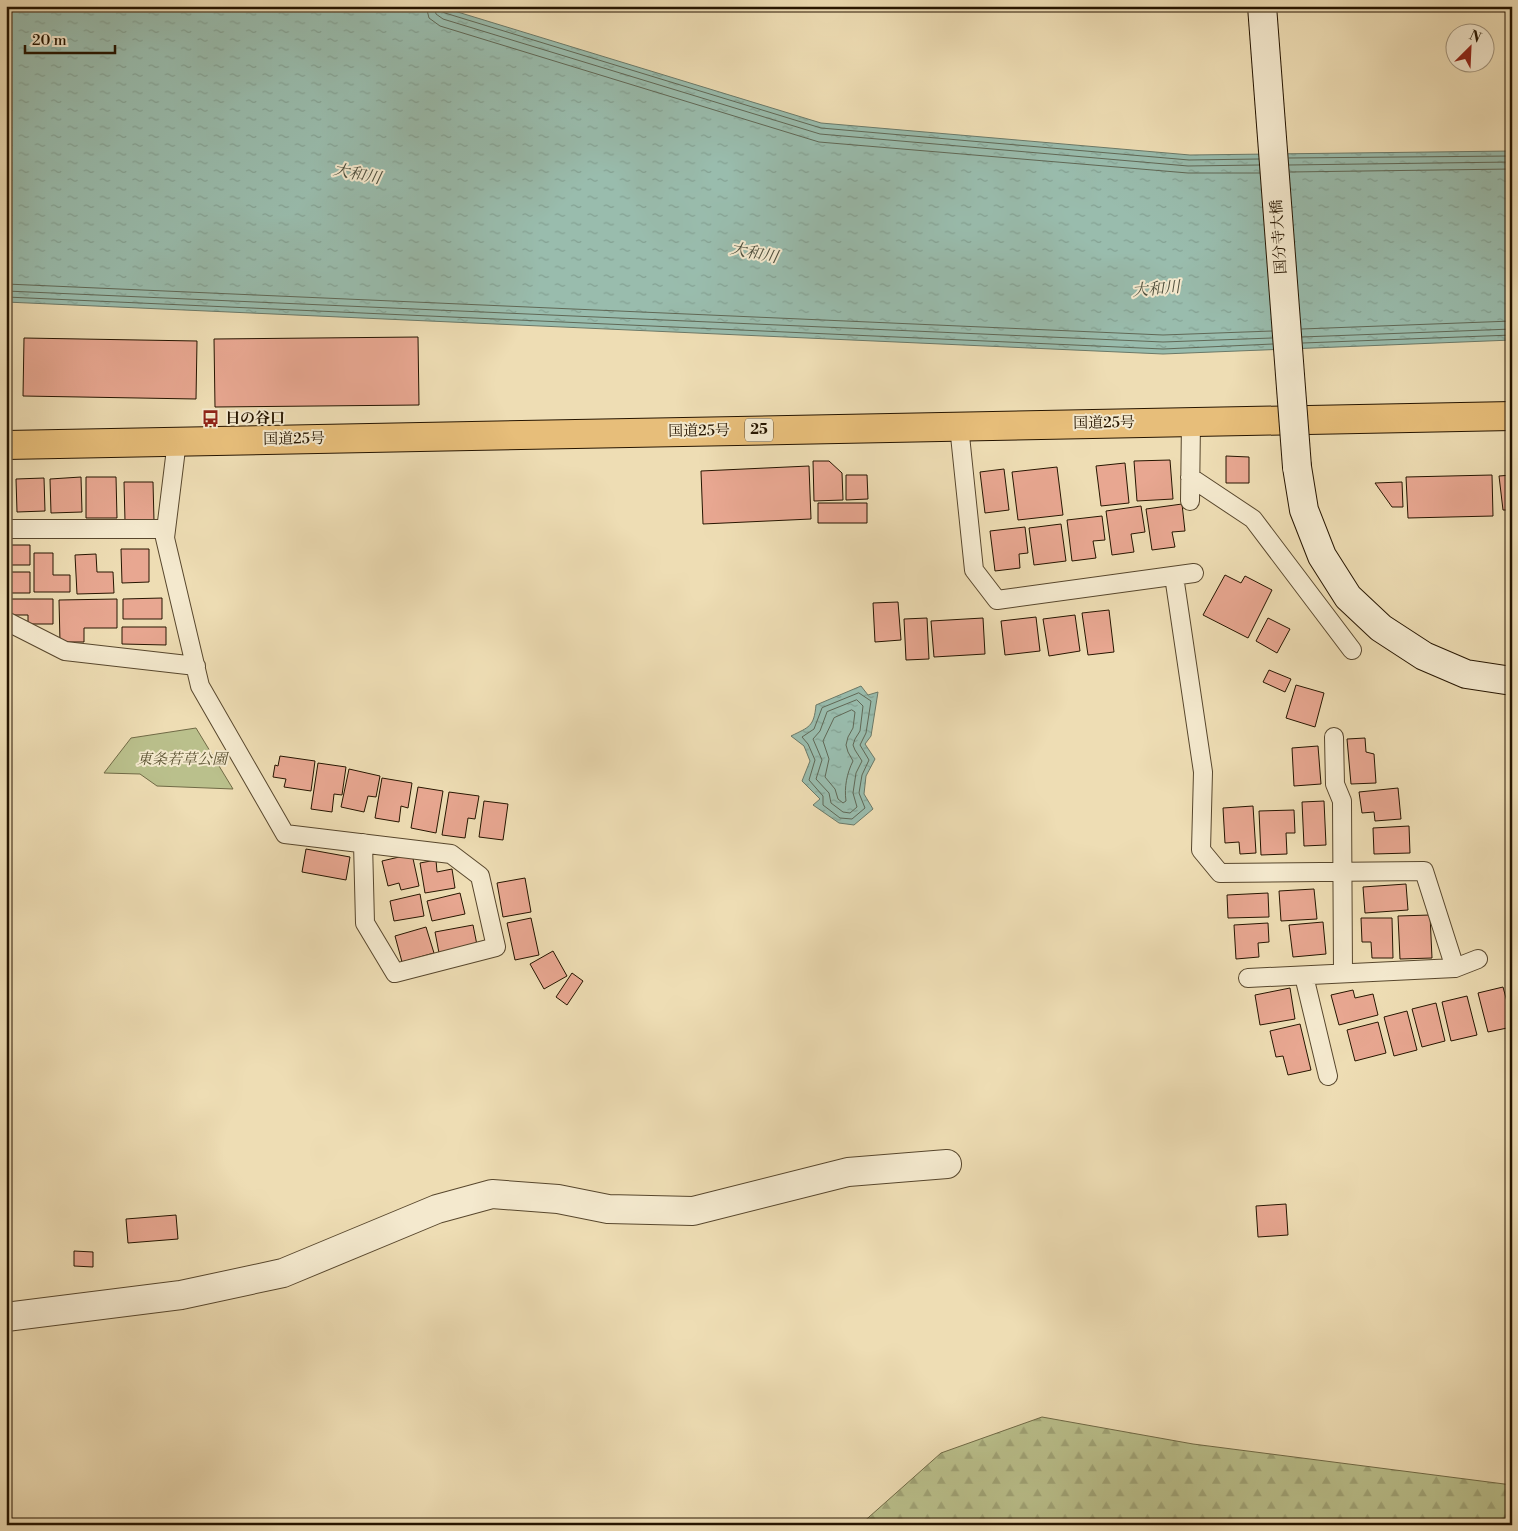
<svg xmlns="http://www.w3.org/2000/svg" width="1518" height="1531" viewBox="0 0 1518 1531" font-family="'Libre Bodoni','Noto Serif JP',serif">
  <defs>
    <pattern id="forest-firs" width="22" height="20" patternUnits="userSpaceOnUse" patternTransform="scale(1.25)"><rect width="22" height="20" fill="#bac08c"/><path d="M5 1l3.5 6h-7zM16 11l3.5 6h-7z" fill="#a0a477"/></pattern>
    <pattern id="water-ripples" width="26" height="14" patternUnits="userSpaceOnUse" patternTransform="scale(1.25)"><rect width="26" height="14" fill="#99bcad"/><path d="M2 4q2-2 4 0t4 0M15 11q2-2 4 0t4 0" fill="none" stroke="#84a193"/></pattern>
  </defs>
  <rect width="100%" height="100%" fill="#eeddb4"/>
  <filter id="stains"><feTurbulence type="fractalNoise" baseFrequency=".004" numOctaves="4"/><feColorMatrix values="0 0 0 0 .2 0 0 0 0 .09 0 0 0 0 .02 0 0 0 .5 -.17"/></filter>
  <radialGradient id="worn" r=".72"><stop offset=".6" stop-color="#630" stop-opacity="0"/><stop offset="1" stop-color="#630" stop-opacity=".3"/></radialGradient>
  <!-- forest -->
  <path fill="url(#forest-firs)" stroke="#706a46" d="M 1042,1417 L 1193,1444 L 1512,1485 L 1512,1525 L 860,1525 L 941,1453 Z"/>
  <!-- park -->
  <path fill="#bac08c" stroke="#706a46" d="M 196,728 L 233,789 L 157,786 L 140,774 L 104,773 L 131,738 Z"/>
  <!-- water -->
  <path fill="url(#water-ripples)" stroke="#6b7968" d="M 6,6 L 438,6 L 821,123 L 1190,155 L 1512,151 L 1512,340 L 1163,354 L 6,302 Z
    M 861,686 L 868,695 L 878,692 L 871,736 L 865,744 L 875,759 L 866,776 L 864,794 L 873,809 L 854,825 L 839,823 L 813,805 L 820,799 L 802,781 L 810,761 L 804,746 L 791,736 C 809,727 814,727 816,705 Z"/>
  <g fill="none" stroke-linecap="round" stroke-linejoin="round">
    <!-- shore -->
    <path stroke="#606856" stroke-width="1" d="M 426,6 L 429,18 L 440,26 L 819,142 L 1188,173 L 1260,173
      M 434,6 L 436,14 L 443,19 L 820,134 L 1188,166 L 1259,165
      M 440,6 L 441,11 L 445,13 L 821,128 L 1189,160 L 1259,159
      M 1289,158 L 1512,156
      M 1289,165 L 1512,162
      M 1290,172 L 1512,169
      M 6,284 L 1163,335 L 1272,331
      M 6,291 L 1163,342 L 1272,338
      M 6,297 L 1163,349 L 1273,344
      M 1302,329 L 1512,321
      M 1302,337 L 1512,329
      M 1303,343 L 1512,335
      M 859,693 L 871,701 L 866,733 L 860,745 L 869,760 L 862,775 L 859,793 L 865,808 L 852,819 L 840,818 L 823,805 L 823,796 L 809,780 L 815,760 L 808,744 L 802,737 L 814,729 L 822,708 Z
      M 857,700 L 863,706 L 860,731 L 855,739 L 853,745 L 855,750 L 862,761 L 856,773 L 853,793 L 857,807 L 850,813 L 843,812 L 831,803 L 829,793 L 816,779 L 822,760 L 813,739 L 820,731 L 827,712 Z
      M 852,710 L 855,712 L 853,728 L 848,737 L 846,745 L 848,752 L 853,761 C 847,773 844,787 846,801 L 843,803 L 838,799 L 835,789 L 825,777 L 829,759 L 823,741 L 834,718 Z"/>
  </g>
  <!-- building -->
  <path fill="#e8a791" stroke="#261500" d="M 418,337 L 419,405 L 215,407 L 214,339 Z
    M 24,338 L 197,341 L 196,399 L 23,396 Z
    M 1226,456 L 1249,457 L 1249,483 L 1226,483 Z
    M 1170,460 L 1173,499 L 1137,501 L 1134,461 Z
    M 813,461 L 829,461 L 842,473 L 843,500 L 814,501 Z
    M 1125,463 L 1129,503 L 1101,506 L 1096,466 Z
    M 809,466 L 811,519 L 703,524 L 701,471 Z
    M 1057,467 L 1063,515 L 1018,520 L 1012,472 Z
    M 1004,469 L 1009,510 L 985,513 L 980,472 Z
    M 846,475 L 867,475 L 868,499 L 846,500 Z
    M 1492,475 L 1493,516 L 1408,518 L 1406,477 Z
    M 1512,475 L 1512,510 L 1503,510 L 1499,476 Z
    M 81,477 L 82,512 L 51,513 L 50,479 Z
    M 86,477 L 116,477 L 117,518 L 86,518 Z
    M 44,478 L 45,511 L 17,512 L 16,479 Z
    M 6,480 L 11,480 L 11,512 L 6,512 Z
    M 124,482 L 153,482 L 154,521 L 125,521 Z
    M 1402,482 L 1403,507 L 1392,507 L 1375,483 Z
    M 818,503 L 867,503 L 867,523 L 818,523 Z
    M 1182,504 L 1185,531 L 1172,532 L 1175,547 L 1152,550 L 1146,509 Z
    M 1141,506 L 1145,532 L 1131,534 L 1134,552 L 1112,555 L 1106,511 Z
    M 1102,516 L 1105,540 L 1093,541 L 1096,558 L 1072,561 L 1067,520 Z
    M 1061,524 L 1066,561 L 1034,565 L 1029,528 Z
    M 1025,527 L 1028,553 L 1019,554 L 1020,568 L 995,571 L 990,531 Z
    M 6,545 L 30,545 L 30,565 L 6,565 Z
    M 121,549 L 149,549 L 149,582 L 122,583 Z
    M 34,553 L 53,553 L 53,575 L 70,575 L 70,592 L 34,592 Z
    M 96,554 L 97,572 L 113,572 L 114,593 L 77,594 L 75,555 Z
    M 6,572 L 30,572 L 30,593 L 6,593 Z
    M 1225,575 L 1241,583 L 1245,576 L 1272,590 L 1248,638 L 1203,615 Z
    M 162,598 L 162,619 L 123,619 L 123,599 Z
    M 6,599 L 53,599 L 53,624 L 28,624 L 28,615 L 6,615 Z
    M 117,599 L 117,628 L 84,628 L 84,642 L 60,642 L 59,600 Z
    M 898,602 L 901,640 L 875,642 L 873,603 Z
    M 1109,610 L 1114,652 L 1088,655 L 1082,613 Z
    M 1075,615 L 1080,651 L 1049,656 L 1043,619 Z
    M 1036,617 L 1040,651 L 1005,655 L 1001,621 Z
    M 927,618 L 929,659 L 906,660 L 904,619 Z
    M 983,618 L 985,654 L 934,657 L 931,621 Z
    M 1268,618 L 1290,629 L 1277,653 L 1256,641 Z
    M 122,627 L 166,627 L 166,645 L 122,644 Z
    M 1269,670 L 1291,679 L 1285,692 L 1263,682 Z
    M 1296,685 L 1324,693 L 1315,727 L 1286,718 Z
    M 1365,738 L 1366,752 L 1374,754 L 1376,783 L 1351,784 L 1347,739 Z
    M 1318,746 L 1321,784 L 1294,786 L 1292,748 Z
    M 280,756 L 315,761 L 311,791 L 284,787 L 286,779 L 273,777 L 275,765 L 278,766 Z
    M 318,763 L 346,767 L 342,795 L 334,794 L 332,812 L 311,809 Z
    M 349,769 L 380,776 L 376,797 L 368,796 L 364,812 L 341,807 Z
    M 382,778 L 412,783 L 408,808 L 401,806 L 399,822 L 375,818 Z
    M 418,787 L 443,791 L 436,833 L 411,828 Z
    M 1398,788 L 1401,819 L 1375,821 L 1374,812 L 1362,813 L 1359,792 Z
    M 449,792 L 479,796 L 475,819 L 468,818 L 465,838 L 442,835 Z
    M 484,801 L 508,804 L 503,840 L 479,837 Z
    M 1324,801 L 1326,845 L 1304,846 L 1302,802 Z
    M 1253,806 L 1256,853 L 1240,854 L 1239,842 L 1225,843 L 1223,808 Z
    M 1294,810 L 1295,833 L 1286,833 L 1287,854 L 1261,855 L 1259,811 Z
    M 1409,826 L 1410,853 L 1374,854 L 1373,828 Z
    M 306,849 L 350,857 L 346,880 L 302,872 Z
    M 412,854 L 419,886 L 401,890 L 399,883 L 388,886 L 382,861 Z
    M 436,860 L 437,872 L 452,869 L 455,888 L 425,893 L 420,863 Z
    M 525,878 L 531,912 L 503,917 L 497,883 Z
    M 1406,884 L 1408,910 L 1365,913 L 1363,887 Z
    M 1314,889 L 1317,919 L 1281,921 L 1279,891 Z
    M 460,893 L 465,914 L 432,921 L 427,901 Z
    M 1268,893 L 1269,917 L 1228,918 L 1227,895 Z
    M 420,894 L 424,916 L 394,921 L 390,901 Z
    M 1430,915 L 1432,958 L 1400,959 L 1398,916 Z
    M 531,918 L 539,955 L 515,960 L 507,923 Z
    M 1361,918 L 1392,918 L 1393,958 L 1372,958 L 1371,942 L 1362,942 Z
    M 1323,922 L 1326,954 L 1293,957 L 1289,925 Z
    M 1268,923 L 1269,942 L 1258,943 L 1259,957 L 1236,959 L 1234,925 Z
    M 473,925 L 477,945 L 439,953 L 435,932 Z
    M 426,927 L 434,953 L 402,962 L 395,936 Z
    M 553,951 L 567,976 L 544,989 L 530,964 Z
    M 572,973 L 583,981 L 567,1005 L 556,997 Z
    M 1503,987 L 1512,1020 L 1512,1027 L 1488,1032 L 1478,993 Z
    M 1290,988 L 1295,1019 L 1260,1025 L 1255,995 Z
    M 1353,990 L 1355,998 L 1373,994 L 1378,1015 L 1339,1025 L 1331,995 Z
    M 1467,996 L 1477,1035 L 1451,1041 L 1442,1002 Z
    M 1436,1003 L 1445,1041 L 1422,1047 L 1412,1009 Z
    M 1407,1011 L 1417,1050 L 1394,1056 L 1384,1017 Z
    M 1378,1022 L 1386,1053 L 1355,1061 L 1347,1030 Z
    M 1300,1024 L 1311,1070 L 1288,1075 L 1283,1056 L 1276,1057 L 1270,1031 Z
    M 1286,1204 L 1288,1235 L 1258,1237 L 1256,1206 Z
    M 176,1215 L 178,1239 L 128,1243 L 126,1219 Z
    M 74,1251 L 93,1252 L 93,1267 L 74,1266 Z"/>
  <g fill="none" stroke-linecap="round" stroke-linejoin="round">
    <defs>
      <path id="lane" d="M 959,426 L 974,570 L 997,600 L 1194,573
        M 177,441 L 165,538 L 200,686 L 285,834 L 451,854 L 480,876 L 496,947 L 395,973 L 365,923 L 363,843
        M 1190,477 L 1253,519 L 1352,650
        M 1190,501 L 1191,422
        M 6,529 L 165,529
        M 1174,576 L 1203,772 L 1201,850 L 1220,873 L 1424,871 L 1455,968
        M 6,621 L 65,651 L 196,666
        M 1334,737 L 1335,784 L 1342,801 L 1343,973
        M 1304,976 L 1328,1076
        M 1248,978 L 1455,968 L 1478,959"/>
      <path id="street" d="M 6,1317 L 181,1295 L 283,1273 L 437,1209 L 492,1194 L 558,1199 L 608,1209 L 693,1211 L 848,1172 L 947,1164"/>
      <path id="secondary" d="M 1297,467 L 1304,510 L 1322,556 L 1348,597 L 1381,628 L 1424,656 L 1466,674 L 1512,681"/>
      <path id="highway" d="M 6,445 L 1512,416"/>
    </defs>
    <!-- lane casing -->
    <use href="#lane" stroke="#58472d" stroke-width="20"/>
    <!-- street casing -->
    <use href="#street" stroke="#58472d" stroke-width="30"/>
    <!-- secondary casing -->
    <use href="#secondary" stroke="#261500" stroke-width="30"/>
    <!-- highway casing -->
    <use href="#highway" stroke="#261500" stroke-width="30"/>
    <!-- lane -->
    <use href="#lane" stroke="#f4e9ce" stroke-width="18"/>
    <!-- street -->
    <use href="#street" stroke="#f4e9ce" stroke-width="28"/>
    <!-- secondary -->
    <use href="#secondary" stroke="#f4e9ce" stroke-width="28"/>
    <!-- highway -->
    <use href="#highway" stroke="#e7be7a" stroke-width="28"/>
    <defs>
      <path id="secondary-bridge" d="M 1262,6 L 1297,467"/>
    </defs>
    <!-- secondary-bridge casing -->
    <use href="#secondary-bridge" stroke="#261500" stroke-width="30" stroke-linecap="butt"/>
    <!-- secondary-bridge -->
    <use href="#secondary-bridge" stroke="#f4e9ce" stroke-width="28"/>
  </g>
  <!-- icons -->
  <defs>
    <symbol id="bus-bare" viewBox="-9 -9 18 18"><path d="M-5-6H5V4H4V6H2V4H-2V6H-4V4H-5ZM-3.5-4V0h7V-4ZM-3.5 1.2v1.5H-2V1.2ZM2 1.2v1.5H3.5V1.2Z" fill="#8f2418" stroke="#f4e9ce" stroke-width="2.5" paint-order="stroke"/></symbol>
  </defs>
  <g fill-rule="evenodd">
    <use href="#bus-bare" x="198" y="406" width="25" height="25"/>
  </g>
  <g text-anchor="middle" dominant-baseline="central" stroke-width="4" stroke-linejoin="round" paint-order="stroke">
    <!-- shield labels -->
    <rect fill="#f4e9ce" stroke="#64553e" stroke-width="1" x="745" y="418.5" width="28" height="23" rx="4"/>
    <g font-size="14" font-weight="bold" fill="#261500">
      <text x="759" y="430">25</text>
    </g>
    <!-- street labels -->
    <g font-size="15" fill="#261500" stroke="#f4e9ce">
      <text transform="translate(1279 237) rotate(-94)">国分寺大橋</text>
      <text transform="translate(1104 423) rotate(-1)">国道25号</text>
      <text transform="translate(699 431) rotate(-1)">国道25号</text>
      <text transform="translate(294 439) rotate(-1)">国道25号</text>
    </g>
    <!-- poi labels -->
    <g font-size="15" font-weight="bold" fill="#261500" stroke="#f4e9ce" text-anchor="start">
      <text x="225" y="418">日の谷口</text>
    </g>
    <!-- park labels -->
    <g font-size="15" font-style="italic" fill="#5a5131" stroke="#f4e9ce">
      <text x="182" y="759">東条若草公園</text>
    </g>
    <!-- water labels -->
    <g font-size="16" font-style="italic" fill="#4e4f3d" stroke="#f4e9ce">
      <text transform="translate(357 174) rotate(11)">大和川</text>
      <text transform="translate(754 253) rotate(11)">大和川</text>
      <text transform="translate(1156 289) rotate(-5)">大和川</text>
    </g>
  </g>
  <!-- margin -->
  <rect width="1518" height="1531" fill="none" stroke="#eeddb4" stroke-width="25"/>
  <rect x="8" y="8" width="1503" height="1516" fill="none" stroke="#261500" stroke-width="2.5"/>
  <rect x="12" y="12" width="1493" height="1506" fill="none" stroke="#261500"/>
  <!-- north arrow -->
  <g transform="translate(1470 48) rotate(24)"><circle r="24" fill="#f4e9ce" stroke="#a2947c"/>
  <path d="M0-4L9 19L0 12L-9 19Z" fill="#8f2418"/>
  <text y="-8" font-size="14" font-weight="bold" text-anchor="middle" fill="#261500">N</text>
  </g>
  <!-- scale -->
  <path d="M25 45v8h90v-8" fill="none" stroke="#261500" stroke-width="2.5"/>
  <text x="32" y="45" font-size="15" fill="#261500" stroke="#f4e9ce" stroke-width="4" paint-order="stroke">20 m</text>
  <rect width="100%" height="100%" filter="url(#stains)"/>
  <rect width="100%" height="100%" fill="url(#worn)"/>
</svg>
